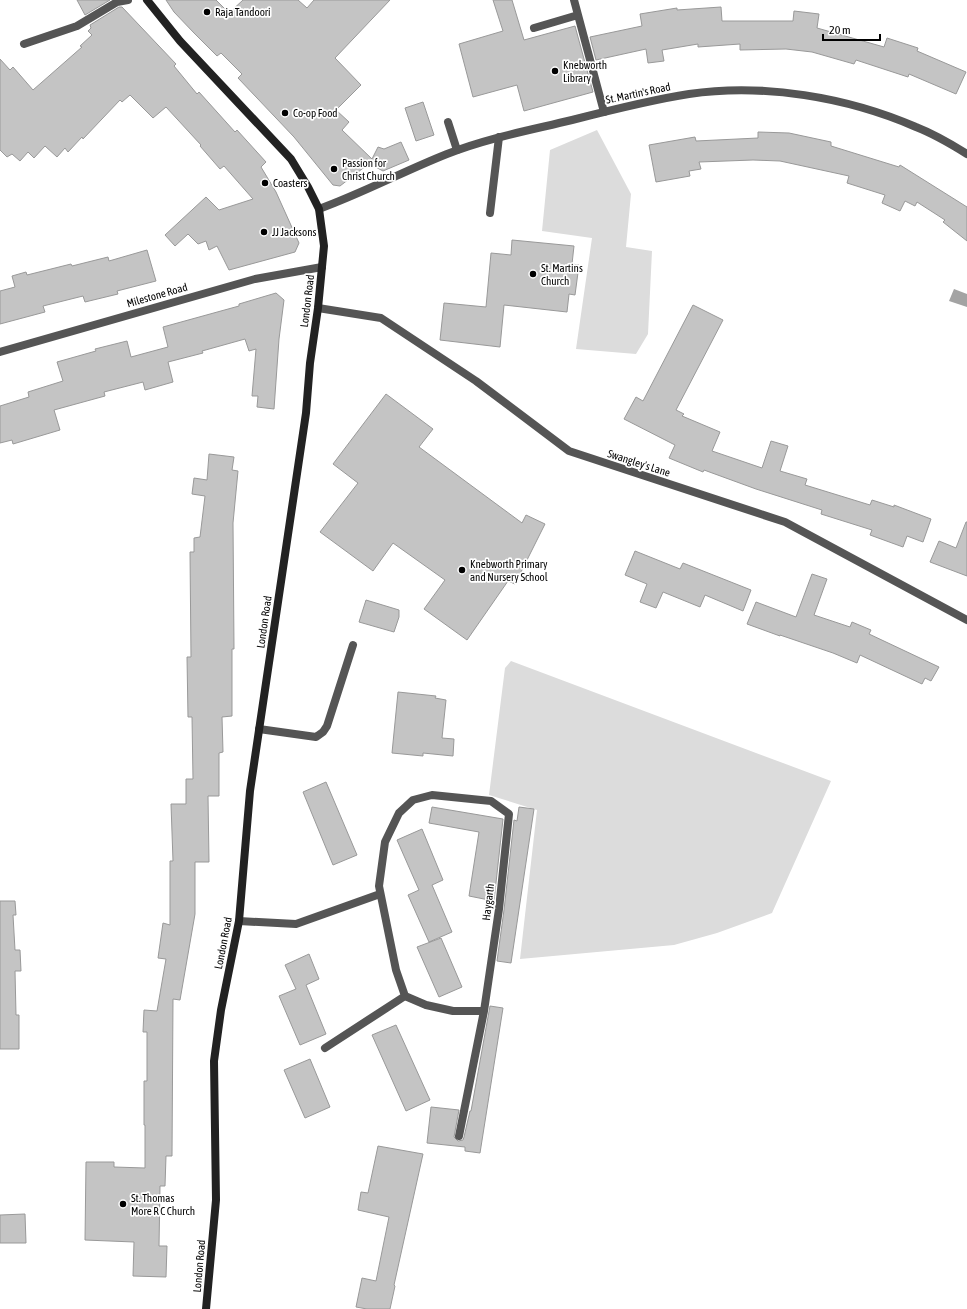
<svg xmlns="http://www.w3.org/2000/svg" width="967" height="1309" viewBox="0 0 967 1309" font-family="'Asap Condensed',sans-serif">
  <rect width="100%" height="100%" fill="#fff"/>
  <!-- green -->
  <path fill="#dcdcdc" d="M 597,130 L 631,194 L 626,247 L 652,251 L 648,334 L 636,354 L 576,349 L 592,238 L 542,231 L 550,150 Z
    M 511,661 L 831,781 L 772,913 L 717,933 L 674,945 L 520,959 L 537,810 L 489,795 L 505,668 Z"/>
  <!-- water -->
  <path fill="#a3a3a3" d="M 954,289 L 967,294 L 967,307 L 949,301 Z"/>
  <!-- building -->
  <path fill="#c4c4c4" stroke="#999" d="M 77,0 L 110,0 L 85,15 Z
    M 166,0 L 216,0 L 229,13 L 243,0 L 298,0 L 307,8 L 314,0 L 390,0 L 335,58 L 361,85 L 336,110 L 349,122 L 342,130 L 372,159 L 378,147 L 384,149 L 401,142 L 409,160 L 383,171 L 370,164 L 371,162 L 340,186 L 333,185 L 294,137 L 238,78 L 242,74 L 221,53 L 217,56 L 194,33 L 174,12 Z
    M 493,0 L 512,0 L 524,40 L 575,26 L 593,92 L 524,111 L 517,85 L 473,97 L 459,44 L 503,31 Z
    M 119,7 L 122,7 L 176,64 L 174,66 L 197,94 L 199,92 L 235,132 L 237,130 L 266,162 L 261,167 L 276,192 L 299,243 L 295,252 L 229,270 L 217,246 L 209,250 L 206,241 L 198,244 L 188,234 L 175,246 L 165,235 L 206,197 L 219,210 L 253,199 L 224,166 L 220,169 L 200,146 L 201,145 L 166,107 L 153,118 L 130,95 L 122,102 L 120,100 L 83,139 L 82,137 L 68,152 L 65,148 L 57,157 L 45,146 L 34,158 L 28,152 L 20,161 L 12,154 L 7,157 L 0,150 L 0,59 L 10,70 L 13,67 L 33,90 L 82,47 L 80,46 L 92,35 L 88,31 L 91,28 L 90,25 Z
    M 721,7 L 722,21 L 793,21 L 794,11 L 819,14 L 817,28 L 884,47 L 887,38 L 918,48 L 917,51 L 966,72 L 956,94 L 909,74 L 908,77 L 856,60 L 854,64 L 812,52 L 786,49 L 740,50 L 740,44 L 698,47 L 698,44 L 662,50 L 664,61 L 648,63 L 646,49 L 596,60 L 590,37 L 642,26 L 640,14 L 677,8 L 677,10 Z
    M 423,102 L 434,135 L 416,141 L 405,108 Z
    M 758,132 L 789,133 L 831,142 L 831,146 L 899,167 L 900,165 L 967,207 L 967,241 L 943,222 L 945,220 L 917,202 L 915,206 L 905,201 L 900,211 L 882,203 L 885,195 L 847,183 L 849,176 L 780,161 L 753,160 L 699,162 L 701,169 L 689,171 L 690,176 L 656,182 L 649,145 L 695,137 L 696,141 L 758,138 Z
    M 512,240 L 574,246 L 572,264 L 579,265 L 575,295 L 569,294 L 567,312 L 504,305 L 500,347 L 440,340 L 444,303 L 486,307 L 491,253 L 511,255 Z
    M 147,250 L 156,281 L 117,291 L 118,294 L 85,302 L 83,296 L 43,306 L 45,312 L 0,324 L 0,291 L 15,287 L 12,276 L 26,272 L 27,275 L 71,264 L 72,266 L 108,257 L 109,261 Z
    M 276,293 L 284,300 L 279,339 L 274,409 L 257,407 L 258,396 L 252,396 L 256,349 L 249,351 L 245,339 L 202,351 L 203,353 L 168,362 L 173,382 L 145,390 L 143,382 L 104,392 L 105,396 L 54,410 L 60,430 L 13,444 L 12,440 L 0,443 L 0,406 L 29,397 L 28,392 L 63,381 L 57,362 L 96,351 L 95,349 L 127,341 L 131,357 L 168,347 L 163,327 L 239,306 L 239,304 Z
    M 693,305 L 723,320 L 676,410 L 684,414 L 682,416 L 720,432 L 712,451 L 762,468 L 771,441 L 788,446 L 780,471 L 807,479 L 805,485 L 870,505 L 872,500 L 894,507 L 894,505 L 931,519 L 923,542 L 907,536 L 903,547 L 870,535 L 872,530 L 821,514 L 822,510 L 756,489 L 704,470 L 703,472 L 669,458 L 675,445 L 624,419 L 636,397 L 643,401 Z
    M 386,394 L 433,429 L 419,447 L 522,523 L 526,515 L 545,524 L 515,584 L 508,581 L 467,640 L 424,609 L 445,580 L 393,543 L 373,571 L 320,532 L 358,483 L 333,464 Z
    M 209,454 L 234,457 L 232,470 L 238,471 L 233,523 L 234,649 L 232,649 L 232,716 L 222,717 L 223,752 L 219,753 L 219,796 L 208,796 L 209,862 L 195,862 L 195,914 L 180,1000 L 173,999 L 172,1156 L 166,1156 L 165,1186 L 160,1186 L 159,1246 L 167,1246 L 166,1277 L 133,1276 L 134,1242 L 85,1240 L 86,1162 L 114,1162 L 114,1167 L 145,1168 L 145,1125 L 144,1125 L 144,1081 L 147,1081 L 147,1032 L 143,1032 L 144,1010 L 157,1011 L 166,959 L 158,958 L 163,923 L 170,925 L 170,861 L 173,861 L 171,804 L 186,804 L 186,779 L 193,779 L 192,717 L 188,717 L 187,657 L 191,657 L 190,552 L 194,552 L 194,538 L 200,537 L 205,496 L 192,494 L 194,478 L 207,480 Z
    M 966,522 L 967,522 L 967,576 L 930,562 L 939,541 L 956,548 Z
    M 635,551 L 680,569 L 683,563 L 751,590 L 743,611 L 705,595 L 700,607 L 663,592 L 656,608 L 640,602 L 647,584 L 625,575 Z
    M 812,574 L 827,579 L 814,615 L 850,627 L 852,622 L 871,630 L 869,634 L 939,667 L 931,681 L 925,678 L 922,684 L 860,655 L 857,663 L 833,653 L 780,635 L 780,636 L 747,624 L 756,602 L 796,617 Z
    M 366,600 L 399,610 L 399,617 L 394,632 L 359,622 Z
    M 398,692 L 436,696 L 435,698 L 446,700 L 442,738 L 454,739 L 453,756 L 423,753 L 423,756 L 392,753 Z
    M 326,782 L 357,855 L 333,865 L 303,792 Z
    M 432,807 L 503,819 L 494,901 L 469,896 L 479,832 L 429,823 Z
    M 519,807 L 534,809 L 511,963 L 497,961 L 504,910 L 514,820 L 517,821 Z
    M 422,829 L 443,880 L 432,885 L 452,932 L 429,942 L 408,895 L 419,890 L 397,840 Z
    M 0,901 L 15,901 L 16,915 L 13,915 L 15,950 L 20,950 L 21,971 L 15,971 L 16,1015 L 19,1015 L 19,1049 L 0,1049 Z
    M 441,938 L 462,987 L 439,997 L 417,947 Z
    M 309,954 L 319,979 L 306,985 L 326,1034 L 300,1045 L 279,996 L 296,989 L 285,965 Z
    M 490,1006 L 503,1008 L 480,1153 L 465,1151 L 465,1147 L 427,1143 L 431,1107 L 459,1110 L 454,1137 L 458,1141 L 463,1140 L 464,1137 L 470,1111 L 471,1111 Z
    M 396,1025 L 430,1100 L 406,1111 L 372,1035 Z
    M 310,1059 L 330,1107 L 305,1118 L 284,1070 Z
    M 378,1146 L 423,1154 L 394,1285 L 395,1286 L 390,1309 L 367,1309 L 356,1307 L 362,1278 L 376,1281 L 389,1217 L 358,1210 L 361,1192 L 368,1193 Z
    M 25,1214 L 26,1243 L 0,1243 L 0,1215 Z"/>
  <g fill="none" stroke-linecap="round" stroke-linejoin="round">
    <!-- service -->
    <path stroke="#555" stroke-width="8" d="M 574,0 L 604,112
      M 534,28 L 578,15
      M 24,44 L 77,26 L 117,2 L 128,0
      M 448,122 L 457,150
      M 490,213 L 499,137
      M 259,729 L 316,737 L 323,732 L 327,726 L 353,645"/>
    <!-- minor -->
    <path stroke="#555" stroke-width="8" d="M 319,209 C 363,193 404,171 447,154 C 487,138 531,130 572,120 C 611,110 650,100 689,94 C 763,83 847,97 916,127 C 934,134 951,144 967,154
      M 318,308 L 381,318 L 476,381 L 569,451 L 785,522 L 967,620
      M 0,352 L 255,279 L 322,267
      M 239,921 L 296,924 L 380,894
      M 325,1048 L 405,996
      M 459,1136 L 484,1011 L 499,909 L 509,814 L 491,801 L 432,795 L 413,800 L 399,813 L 385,842 L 379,886 L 396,970 L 405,996 L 426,1005 L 453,1011 L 484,1011"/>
    <!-- secondary -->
    <path stroke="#222" stroke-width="8" d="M 147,0 L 180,41 L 291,159 L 308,187 L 319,209 L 324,246 L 318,308 L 310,363 L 306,413 L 250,791 L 239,921 L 221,1010 L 214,1061 L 216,1200 L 206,1309"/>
  </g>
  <!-- markers -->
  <g fill="#000" stroke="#fff" stroke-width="1.5">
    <circle cx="207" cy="12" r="4"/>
    <circle cx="555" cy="71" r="4"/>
    <circle cx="285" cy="113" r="4"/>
    <circle cx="334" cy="169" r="4"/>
    <circle cx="265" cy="183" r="4"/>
    <circle cx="264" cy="232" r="4"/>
    <circle cx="533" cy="274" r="4"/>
    <circle cx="462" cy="570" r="4"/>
    <circle cx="123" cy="1204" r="4"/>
  </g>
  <g text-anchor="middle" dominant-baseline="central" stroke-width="3.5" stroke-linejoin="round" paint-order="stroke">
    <!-- poi labels -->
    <g font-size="11" fill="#000" stroke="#fff" text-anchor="start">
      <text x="215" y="12">Raja Tandoori</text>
      <text x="563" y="65">Knebworth<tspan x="563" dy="13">Library</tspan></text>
      <text x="293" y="113">Co-op Food</text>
      <text x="342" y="163">Passion for<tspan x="342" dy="13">Christ Church</tspan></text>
      <text x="273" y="183">Coasters</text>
      <text x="272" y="232">JJ Jacksons</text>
      <text x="541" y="268">St. Martins<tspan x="541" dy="13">Church</tspan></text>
      <text x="470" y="564">Knebworth Primary<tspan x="470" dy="13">and Nursery School</tspan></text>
      <text x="131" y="1198">St. Thomas<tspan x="131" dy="13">More R C Church</tspan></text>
    </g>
    <!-- street labels -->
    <g font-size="11" fill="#000" stroke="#fff">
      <text transform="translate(638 93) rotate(-12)">St. Martin's Road</text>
      <text transform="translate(157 295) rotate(-16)">Milestone Road</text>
      <text transform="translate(307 301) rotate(-83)">London Road</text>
      <text transform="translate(639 463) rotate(18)">Swangley's Lane</text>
      <text transform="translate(264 622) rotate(-82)">London Road</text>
      <text transform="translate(488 902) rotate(-83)">Haygarth</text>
      <text transform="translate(223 943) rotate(-79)">London Road</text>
      <text transform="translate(199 1266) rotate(-85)">London Road</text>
    </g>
  </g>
  <!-- scale -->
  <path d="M823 34v6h57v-6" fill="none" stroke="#000000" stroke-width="2"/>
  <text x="829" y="34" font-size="12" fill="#000000" stroke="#ffffff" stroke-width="3" paint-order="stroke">20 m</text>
</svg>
